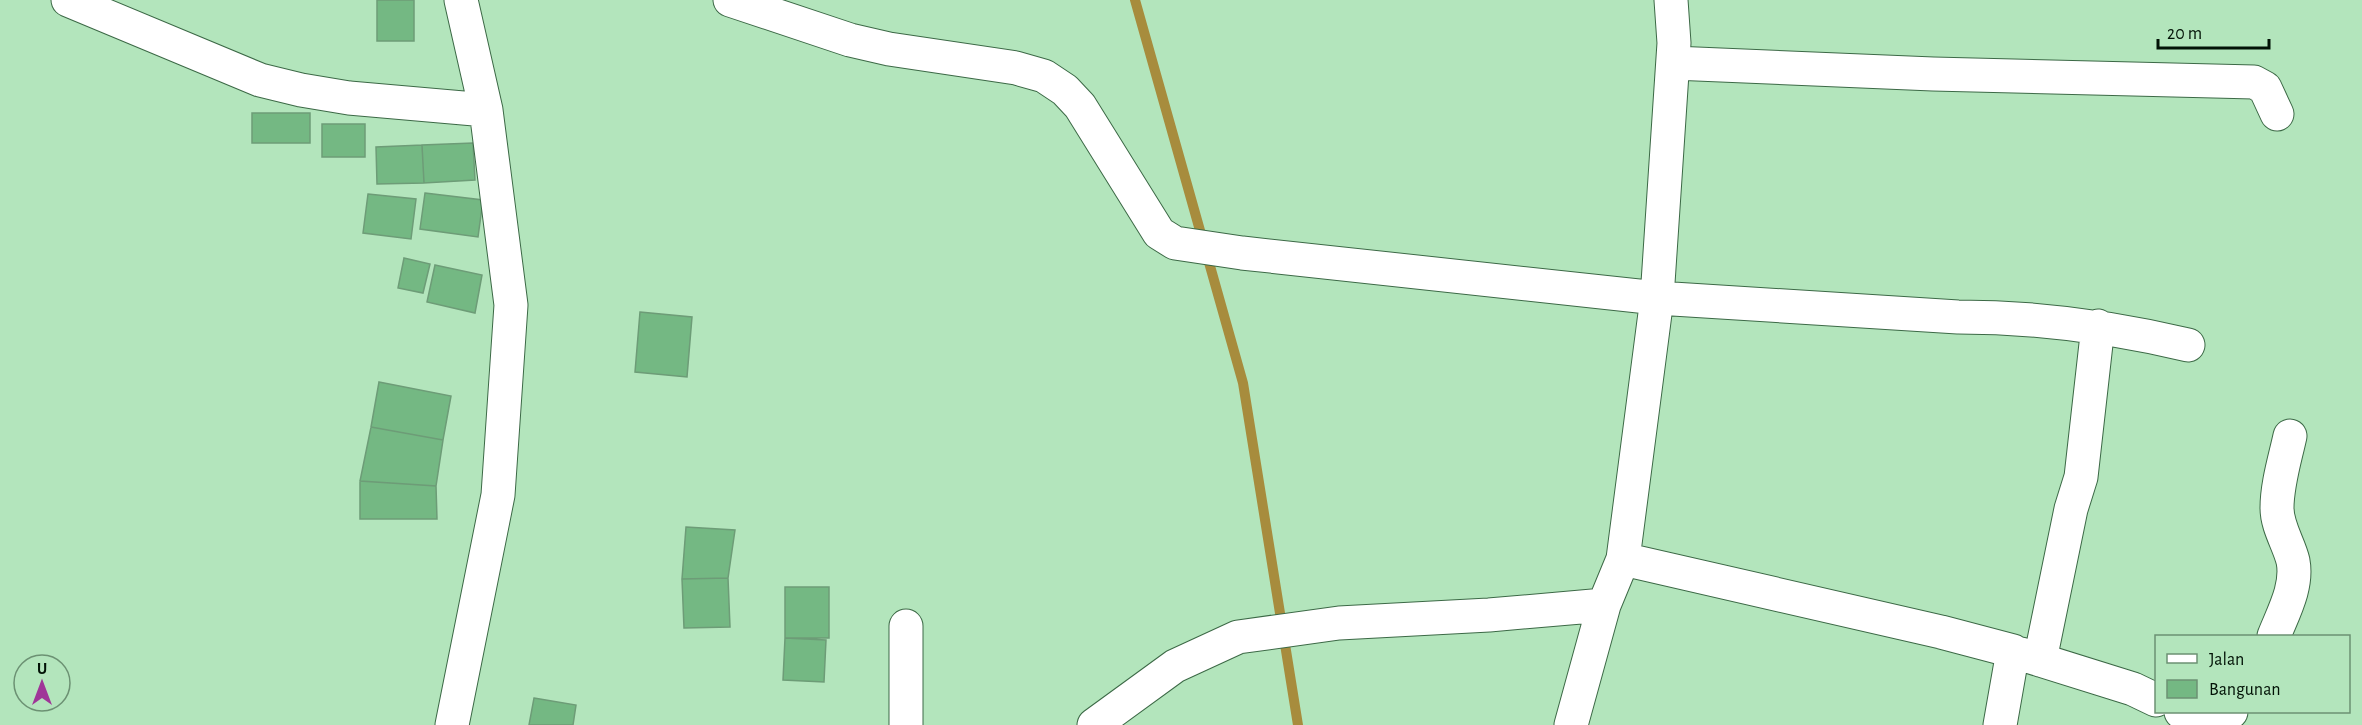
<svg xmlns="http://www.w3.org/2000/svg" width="2362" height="725" viewBox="0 0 2362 725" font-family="'Alegreya Sans',sans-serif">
  <rect width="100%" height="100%" fill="#b3e5bc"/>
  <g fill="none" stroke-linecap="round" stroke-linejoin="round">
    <!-- stream -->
    <path stroke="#a78c3d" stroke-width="10" d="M 1135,0 L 1243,383 L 1298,725"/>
  </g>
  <!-- building -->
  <path fill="#74b883" stroke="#6d9c77" stroke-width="1.5" d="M 377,0 L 414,0 L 414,41 L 377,41 Z
    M 252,113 L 310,113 L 310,143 L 252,143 Z
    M 322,124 L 365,124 L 365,157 L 322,157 Z
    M 473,143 L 475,180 L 424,183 L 422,145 Z
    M 422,145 L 424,183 L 377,184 L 376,147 Z
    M 425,193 L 483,200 L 478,237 L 420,229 Z
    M 368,194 L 416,199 L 411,239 L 363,233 Z
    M 404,258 L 430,264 L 423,293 L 398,288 Z
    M 435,265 L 482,275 L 475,313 L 427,302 Z
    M 640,312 L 692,317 L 687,377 L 635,372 Z
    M 379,382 L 451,396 L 443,440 L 371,427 Z
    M 371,427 L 443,440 L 436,486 L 360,481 Z
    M 360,481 L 436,486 L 437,519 L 360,519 Z
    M 686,527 L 735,530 L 728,578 L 682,579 Z
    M 728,578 L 730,627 L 684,628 L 682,579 Z
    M 785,587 L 829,587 L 829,638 L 785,638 Z
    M 785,638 L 826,640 L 824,682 L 783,680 Z
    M 534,698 L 576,705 L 573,725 L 529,725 Z"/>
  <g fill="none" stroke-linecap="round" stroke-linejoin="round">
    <defs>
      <path id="minor" d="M 68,0 L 260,80 L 301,90 L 349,98 L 486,110
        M 730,0 L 850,40 L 889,49 L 1016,68 L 1044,76 L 1065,90 L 1080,106 L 1159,233 L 1175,243 L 1242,253 L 1657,298 L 1958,317 C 2037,317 2112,327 2188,345
        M 1673,63 L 1933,74 L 2254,82 L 2265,88 L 2277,114
        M 1623,559 L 1941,632 L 2013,651 L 2000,725
        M 2274,636 C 2283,613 2298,587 2293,561 C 2289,544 2277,527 2277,508 C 2277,484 2285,459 2290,436
        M 2021,654 L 2133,689 L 2156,700
        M 2040,660 L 2071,509 L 2081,477 L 2098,326
        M 2181,712 L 2211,720 L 2231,712
        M 452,725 L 498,495 L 511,305 L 486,110 L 461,0
        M 906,725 L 906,626
        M 1094,725 L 1175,666 L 1238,637 L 1339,623 L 1489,615 L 1604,605
        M 1571,725 L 1604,605 L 1623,559 L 1657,298 L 1674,43 L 1671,0"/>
    </defs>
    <!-- minor casing -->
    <use href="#minor" stroke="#3c6946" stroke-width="35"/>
    <!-- minor -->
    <use href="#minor" stroke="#fff" stroke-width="33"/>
  </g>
  <!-- legend -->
  <rect x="2155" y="635" width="195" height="78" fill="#b3e5bc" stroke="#6c9173" stroke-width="1.5"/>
  <rect x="2167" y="654" width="30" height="9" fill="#ffffff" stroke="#6c9173" stroke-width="1.5"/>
  <text x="2209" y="665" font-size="18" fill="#021206">Jalan</text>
  <rect x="2167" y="680" width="30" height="18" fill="#74b883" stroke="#6c9173" stroke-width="1.5"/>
  <text x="2209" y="695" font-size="18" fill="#021206">Bangunan</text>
  <!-- north arrow -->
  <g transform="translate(42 683)"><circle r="28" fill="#b3e5bc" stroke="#6c9173" stroke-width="1.5"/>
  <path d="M0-4.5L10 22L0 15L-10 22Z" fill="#9f3698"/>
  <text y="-9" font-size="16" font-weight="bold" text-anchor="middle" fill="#021206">U</text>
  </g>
  <!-- scale -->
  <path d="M2158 39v9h111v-9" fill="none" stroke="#021206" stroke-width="3"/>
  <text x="2167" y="39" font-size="18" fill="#021206" stroke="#b3e5bc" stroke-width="4.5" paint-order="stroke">20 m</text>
</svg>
